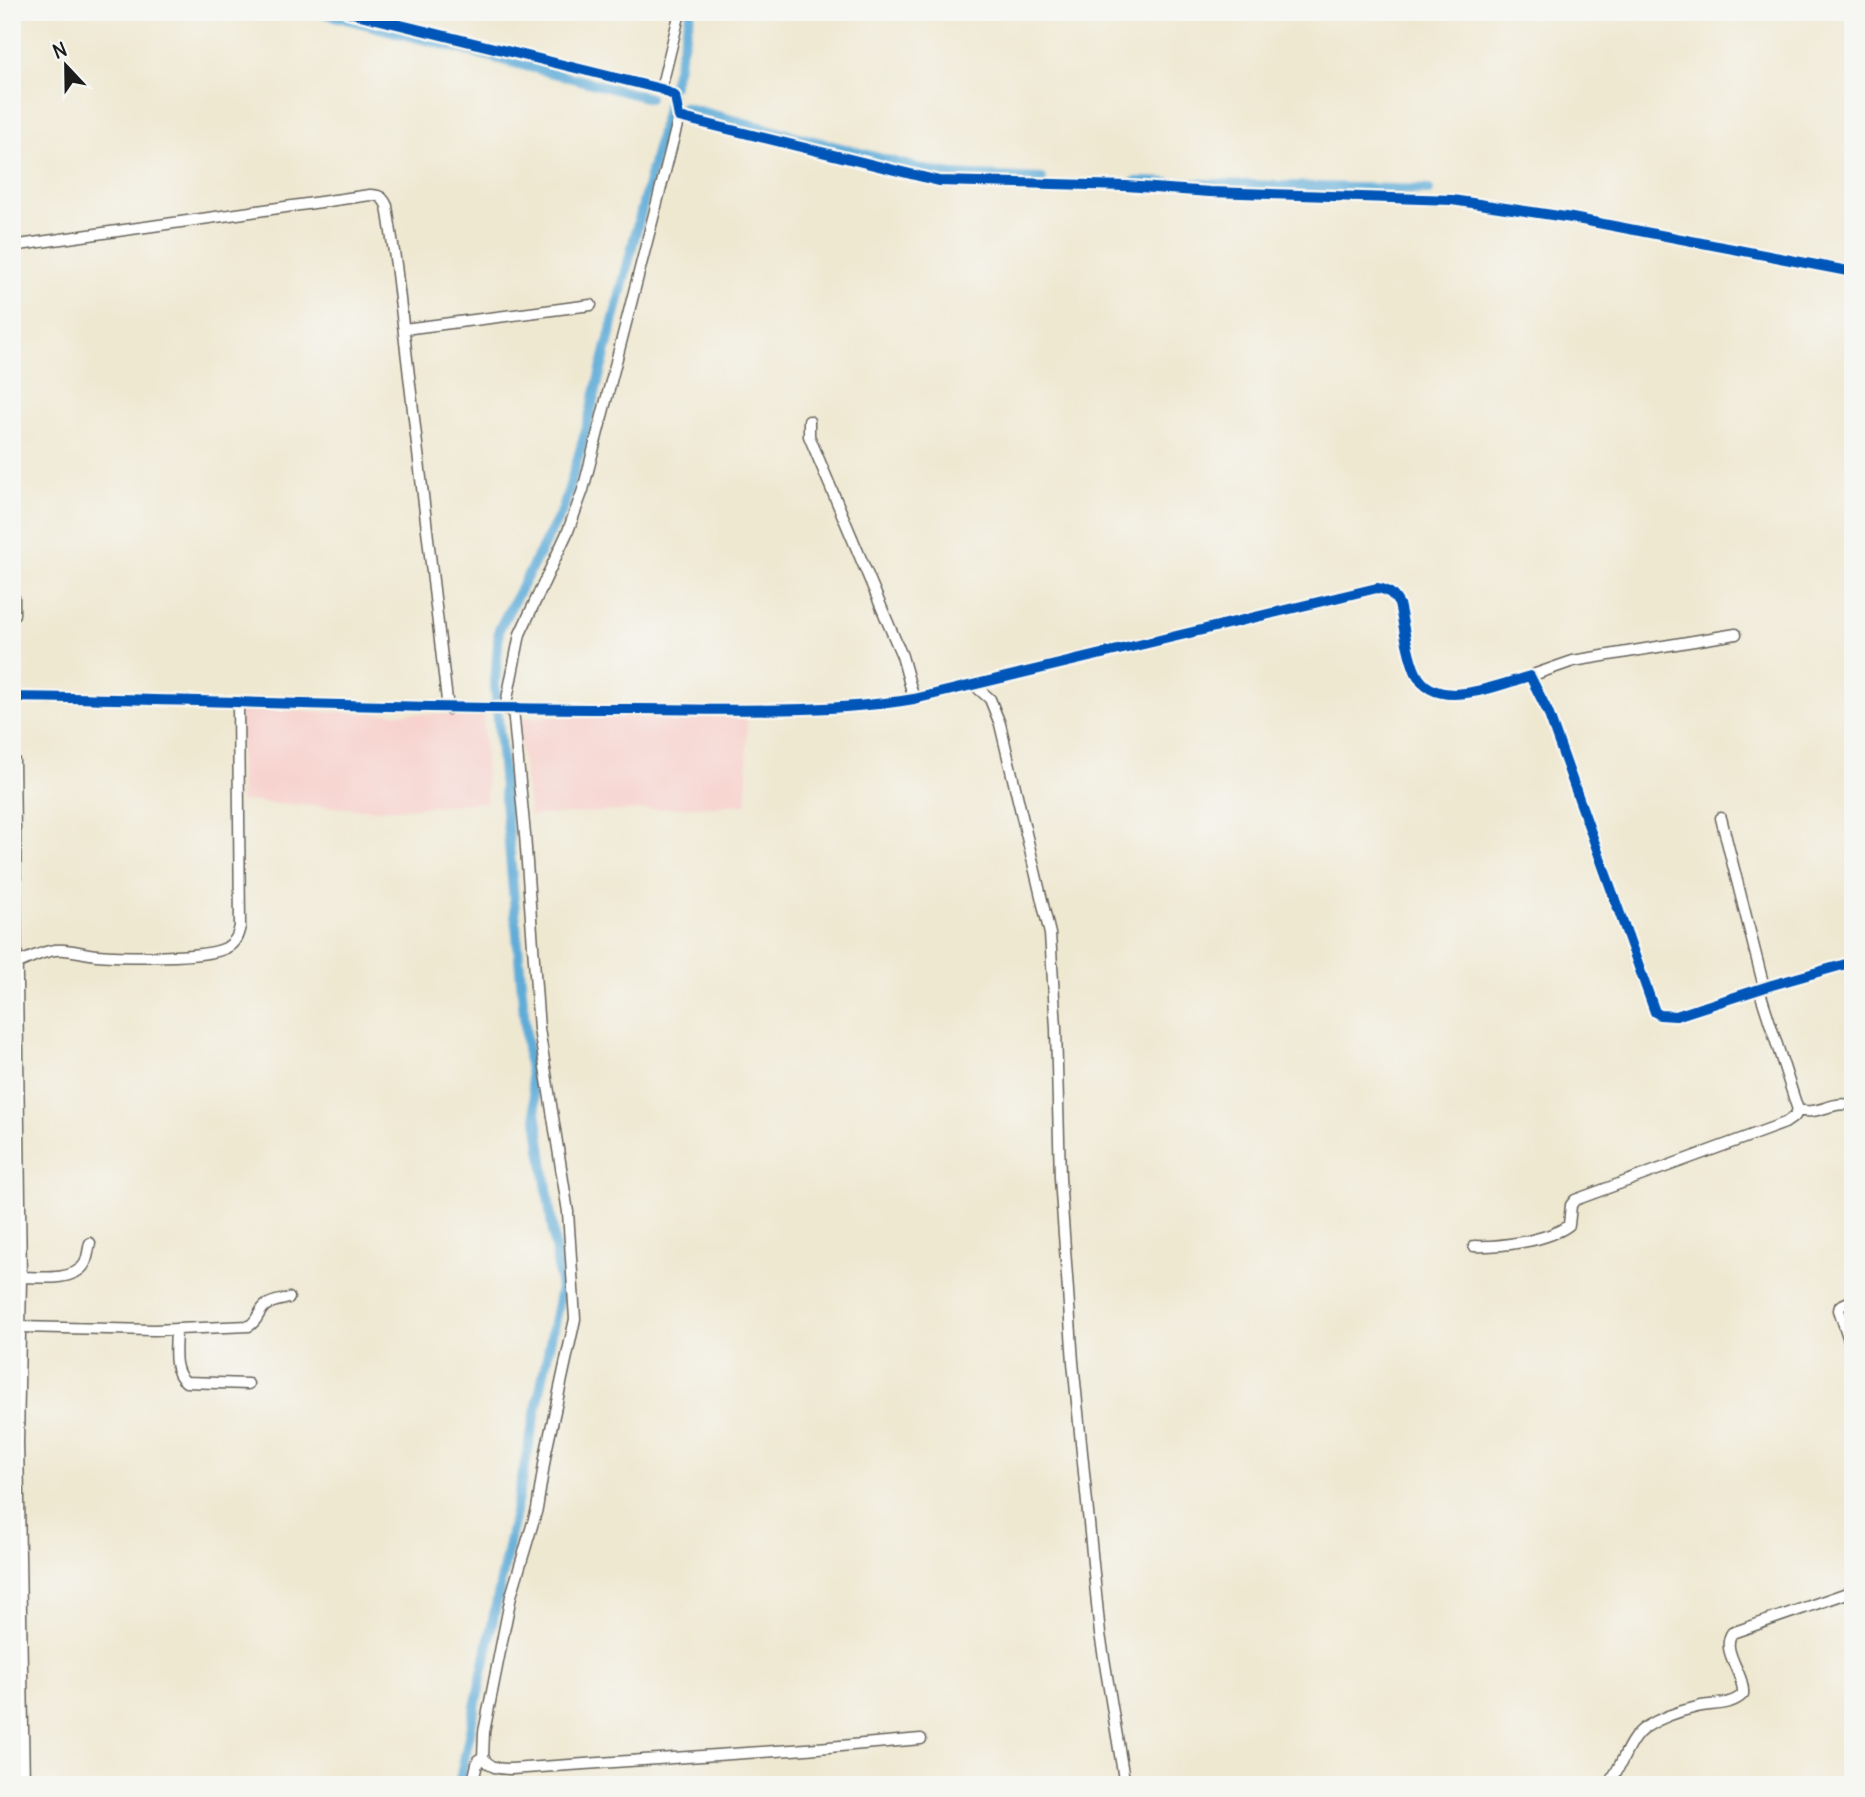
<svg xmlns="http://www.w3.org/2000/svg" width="1865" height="1797" viewBox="0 0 1865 1797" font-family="Delius,sans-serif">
  <rect width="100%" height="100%" fill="#f6f6f2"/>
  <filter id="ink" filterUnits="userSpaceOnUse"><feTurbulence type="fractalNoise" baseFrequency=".0143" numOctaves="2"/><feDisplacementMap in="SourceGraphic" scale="14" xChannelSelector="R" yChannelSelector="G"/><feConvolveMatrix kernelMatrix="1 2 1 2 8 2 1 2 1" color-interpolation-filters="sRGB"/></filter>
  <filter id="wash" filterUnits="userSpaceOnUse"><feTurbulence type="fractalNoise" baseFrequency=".00686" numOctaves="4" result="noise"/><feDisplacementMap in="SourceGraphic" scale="28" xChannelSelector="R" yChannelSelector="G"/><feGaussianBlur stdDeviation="1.57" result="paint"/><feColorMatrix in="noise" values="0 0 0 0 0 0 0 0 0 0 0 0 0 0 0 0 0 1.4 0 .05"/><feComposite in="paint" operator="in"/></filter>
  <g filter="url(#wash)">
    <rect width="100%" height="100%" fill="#efe8d1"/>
    <!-- built -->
    <path fill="#f7d0cc" d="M 240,710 L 483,715 L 487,802 L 380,810 L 240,801 Z
      M 747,716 L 747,804 L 530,816 L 517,717 Z"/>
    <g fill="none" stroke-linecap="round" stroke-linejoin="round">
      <!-- canal -->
      <path stroke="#5eacd8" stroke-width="10" d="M 319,12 L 649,98
        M 673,85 L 691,12
        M 683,107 L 933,172 L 952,175 L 1042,179
        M 1135,182 L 1429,190
        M 459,1785 L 561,1289 L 527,1048 L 495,685 L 499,629 L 563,509 L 584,437 L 670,97"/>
    </g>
  </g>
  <g filter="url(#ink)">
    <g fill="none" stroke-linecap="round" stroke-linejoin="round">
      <defs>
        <path id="minor" d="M 348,12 L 661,89 L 675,96 L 679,117 L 939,181 L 1126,186 L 1210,192 L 1452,200 L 1572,218 L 1853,272
          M 661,89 L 680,12
          M 12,246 L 370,195 C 379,195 383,197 387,206 L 396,265 L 448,709
          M 404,329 L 591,305
          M 809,421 L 809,436 L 902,656 L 914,699
          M 1530,676 L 1573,661 L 1736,634
          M 973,684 L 990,699 L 1000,724 L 1050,934 L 1056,1028 L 1060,1178 L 1073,1362 L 1100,1634 L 1125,1785
          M 12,697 C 221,700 430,710 638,709 C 730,709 823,714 914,699 L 1377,588 C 1389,590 1393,594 1399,604 C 1404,625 1407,654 1416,673 C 1435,713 1497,685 1530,676 L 1548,712 L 1655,1012 L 1660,1015 L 1676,1016 L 1772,985 L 1853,962
          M 505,709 L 520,634 L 568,531 L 583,490 L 679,117
          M 513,709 L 525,835 L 539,1029 L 568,1212 L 575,1319 L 546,1452 L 537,1509 L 511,1596 L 484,1732 L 483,1757 C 489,1768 499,1769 511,1769 L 806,1749 L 921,1739
          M 1721,818 L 1764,987
          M 14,965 C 27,959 41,952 55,950 C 69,948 83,954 97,955 C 124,957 204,959 226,948 C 235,943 238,936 240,926 L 238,703
          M 1759,989 L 1798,1110 C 1818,1116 1835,1099 1853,1106
          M 1474,1246 C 1499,1247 1548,1241 1569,1225 L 1571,1205 L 1575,1200 L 1785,1123 L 1795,1116 L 1798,1110
          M 19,1277 C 37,1277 72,1282 84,1265 C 88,1259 88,1250 90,1243
          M 1853,1300 L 1840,1306 L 1839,1310 L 1853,1352
          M 18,1327 L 154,1330 L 249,1326 C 258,1321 258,1312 265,1306 C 271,1301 281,1300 289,1298
          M 176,1329 C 176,1346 171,1371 186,1382 L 248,1384
          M 472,1785 L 478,1760 L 483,1757
          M 1607,1785 C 1623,1768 1626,1740 1646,1727 C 1660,1718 1680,1711 1697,1707 C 1712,1703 1730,1707 1743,1694 C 1745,1674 1720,1651 1732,1633 L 1853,1591"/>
        <path id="secondary" d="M 12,598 L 12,614
          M 12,761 L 19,1277 L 16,1442 L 22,1785"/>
      </defs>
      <!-- minor casing -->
      <use href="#minor" stroke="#66635b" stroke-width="13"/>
      <!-- secondary casing -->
      <use href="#secondary" stroke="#66635b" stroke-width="17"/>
      <!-- minor -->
      <use href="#minor" stroke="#fff" stroke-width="10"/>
      <!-- secondary -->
      <use href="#secondary" stroke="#fff" stroke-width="14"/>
      <defs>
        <path id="cycleway" d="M 348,12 L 661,89 L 675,96 L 679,117 L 939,181 L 1126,186 L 1210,192 L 1452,200 L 1572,218 L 1853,272
          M 12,697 C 221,700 430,710 638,709 C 730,709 823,714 914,699 L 1377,588 C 1389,590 1393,594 1399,604 C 1404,625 1407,654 1416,673 C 1435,713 1497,685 1530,676 L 1548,712 L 1655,1012 L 1660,1015 L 1676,1016 L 1772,985 L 1853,962"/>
      </defs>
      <!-- cycleway casing -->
      <use href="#cycleway" stroke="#f6f6f2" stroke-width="15"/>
      <!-- cycleway -->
      <use href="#cycleway" stroke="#0057b8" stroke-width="10"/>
    </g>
  </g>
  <!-- margin -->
  <rect width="1865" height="1797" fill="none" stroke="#f6f6f2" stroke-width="42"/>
  <!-- north arrow -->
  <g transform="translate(66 66) rotate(338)" stroke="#f6f6f2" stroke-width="5" paint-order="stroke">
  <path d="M0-5L12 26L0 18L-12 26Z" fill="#1c1c1c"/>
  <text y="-10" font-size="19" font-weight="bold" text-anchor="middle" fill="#1c1c1c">N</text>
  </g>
</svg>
